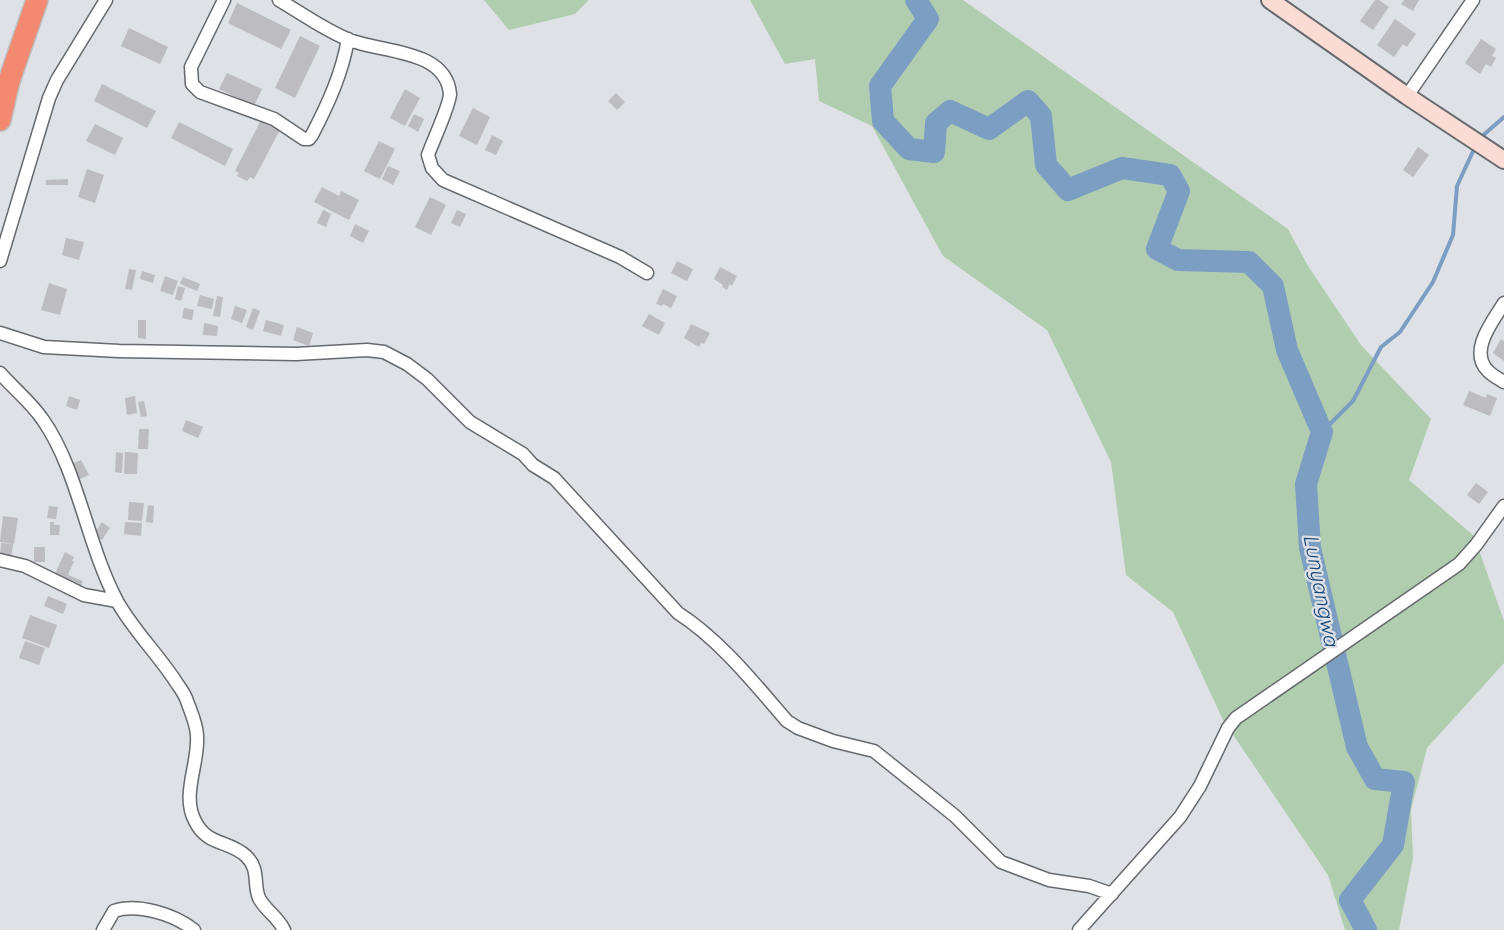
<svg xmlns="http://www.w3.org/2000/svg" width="1504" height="930" viewBox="0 0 1504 930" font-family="Quicksand,sans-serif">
  <rect width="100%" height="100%" fill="#dee1e5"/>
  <!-- green -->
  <path fill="#b0ceaf" d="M 484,0 L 589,0 L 575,14 L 509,30 Z
    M 750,0 L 963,0 L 1288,229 L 1308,266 L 1361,345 L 1431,419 L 1409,480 L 1474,536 L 1504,621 L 1504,663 L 1427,748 L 1411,810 L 1413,858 L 1399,930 L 1345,930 L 1328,875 L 1223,720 L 1173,612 L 1126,575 L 1111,462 L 1047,330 L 943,256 L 872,126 L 819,101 L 815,59 L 785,64 Z"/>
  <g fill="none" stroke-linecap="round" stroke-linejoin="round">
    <!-- stream -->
    <path stroke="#7d9ec3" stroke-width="4" d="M 1480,138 L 1504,117
      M 1322,432 L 1353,401 L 1381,347 L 1400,332 L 1433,282 L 1453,235 L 1457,186 L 1475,147"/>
    <!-- river -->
    <path stroke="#7d9ec3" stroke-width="22" d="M 916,0 L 928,19 L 880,86 L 883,121 L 909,149 L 934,152 L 936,123 L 950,111 L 989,129 L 1028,101 L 1041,116 L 1046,165 L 1068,190 L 1122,168 L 1170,175 L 1179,191 L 1157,249 L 1178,260 L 1249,262 L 1273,286 L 1287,350 L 1322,432 L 1306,484 L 1310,548 L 1357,747 L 1375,779 L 1404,782 L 1393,845 L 1350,900 L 1366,930"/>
  </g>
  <!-- building -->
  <path fill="#bdbcc1" d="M 1375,0 L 1379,0 L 1389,7 L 1373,30 L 1360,21 Z
    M 1404,0 L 1419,0 L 1413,11 L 1401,4 Z
    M 237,3 L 291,30 L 281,49 L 228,23 Z
    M 1395,19 L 1416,34 L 1407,47 L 1403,44 L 1394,57 L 1377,45 Z
    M 129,28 L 168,47 L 160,64 L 121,46 Z
    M 300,36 L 320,46 L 295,98 L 275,88 Z
    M 1481,39 L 1496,49 L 1492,56 L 1496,58 L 1491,67 L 1486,64 L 1480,74 L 1465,63 Z
    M 227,73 L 262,89 L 254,106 L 219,89 Z
    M 102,84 L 156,111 L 147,128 L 94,101 Z
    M 405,89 L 420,98 L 405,126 L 390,118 Z
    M 616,93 L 625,102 L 617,110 L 608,101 Z
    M 473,108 L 490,117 L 477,145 L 459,136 Z
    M 414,114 L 424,119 L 418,132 L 408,126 Z
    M 262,118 L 281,128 L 254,179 L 250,177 L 247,181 L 237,176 L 239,173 L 235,171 Z
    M 179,122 L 233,149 L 225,166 L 171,138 Z
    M 95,124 L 123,138 L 115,155 L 86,141 Z
    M 492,135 L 503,141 L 496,155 L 485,150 Z
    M 379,141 L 395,149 L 380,179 L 364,171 Z
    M 1418,147 L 1429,155 L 1413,177 L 1403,170 Z
    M 388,166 L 400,171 L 393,185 L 382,179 Z
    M 87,169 L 104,175 L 95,203 L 78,197 Z
    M 68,179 L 68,185 L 46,185 L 46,180 Z
    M 322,187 L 339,196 L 341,191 L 359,200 L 349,220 L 314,202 Z
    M 430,197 L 446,205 L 431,235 L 415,227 Z
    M 323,210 L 331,214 L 326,227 L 317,223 Z
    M 457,210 L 466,214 L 460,227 L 451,223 Z
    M 355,224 L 369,231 L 363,243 L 350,236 Z
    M 66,238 L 84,242 L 79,260 L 62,255 Z
    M 677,261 L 693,269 L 687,281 L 671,273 Z
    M 720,267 L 737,276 L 732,286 L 730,284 L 727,290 L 722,287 L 723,285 L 714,279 Z
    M 129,269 L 136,270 L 132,290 L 125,289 Z
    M 142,271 L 155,275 L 153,283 L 140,279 Z
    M 165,276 L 178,281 L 173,295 L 160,291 Z
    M 183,277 L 200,284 L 197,291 L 180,284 Z
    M 49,283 L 67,289 L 60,315 L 41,310 Z
    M 178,286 L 185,288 L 181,301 L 175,299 Z
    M 663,289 L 677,296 L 671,308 L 663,304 L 662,306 L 656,304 Z
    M 200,295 L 214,299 L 212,309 L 197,306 Z
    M 217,296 L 223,297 L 220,317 L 213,316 Z
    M 235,306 L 247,310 L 242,323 L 231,319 Z
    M 184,308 L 194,310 L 192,320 L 182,318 Z
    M 253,308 L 260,311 L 253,330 L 246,327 Z
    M 649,314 L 665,323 L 659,335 L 642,326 Z
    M 138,320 L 146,320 L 146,339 L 138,338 Z
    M 266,320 L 284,325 L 281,336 L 263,331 Z
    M 204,323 L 218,326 L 217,336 L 203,335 Z
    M 691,324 L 710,333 L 704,344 L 701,343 L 699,347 L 684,338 Z
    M 297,327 L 313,333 L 309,346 L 293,340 Z
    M 1501,339 L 1504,341 L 1504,361 L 1493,353 Z
    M 1469,391 L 1486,398 L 1487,394 L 1497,398 L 1490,416 L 1463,405 Z
    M 69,396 L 80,400 L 77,410 L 66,406 Z
    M 135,396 L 137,413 L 127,415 L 125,398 Z
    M 144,401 L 147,416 L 141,417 L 138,402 Z
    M 186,420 L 203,427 L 198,438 L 182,431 Z
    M 139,429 L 149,429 L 148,449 L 138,449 Z
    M 116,452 L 123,453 L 122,473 L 115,472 Z
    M 125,452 L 138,453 L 137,474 L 124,474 Z
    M 81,460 L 89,475 L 78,480 L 71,464 Z
    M 1476,483 L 1488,492 L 1479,504 L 1467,495 Z
    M 129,502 L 144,503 L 142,521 L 128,520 Z
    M 148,505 L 154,506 L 153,523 L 146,522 Z
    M 49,506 L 58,507 L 56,519 L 47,518 Z
    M 3,516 L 18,518 L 14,544 L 0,542 Z
    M 50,522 L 54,522 L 54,525 L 60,525 L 59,535 L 50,535 Z
    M 102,522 L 110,528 L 102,540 L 94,534 Z
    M 125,522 L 142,523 L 141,536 L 124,534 Z
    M 1,543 L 13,544 L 11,559 L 0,558 Z
    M 34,547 L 45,547 L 45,562 L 34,562 Z
    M 65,552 L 74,557 L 72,561 L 74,561 L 68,575 L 83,581 L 79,590 L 53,578 Z
    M 48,596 L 67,604 L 63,614 L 44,606 Z
    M 30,615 L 57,625 L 49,648 L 22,638 Z
    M 25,641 L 45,648 L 39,665 L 19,658 Z"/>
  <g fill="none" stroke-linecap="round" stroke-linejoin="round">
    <defs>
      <path id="street" d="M 224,0 L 191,67 L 192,84 L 200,92 L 274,119 L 304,139 L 309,139 L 312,135 C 328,104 342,74 348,39
        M 279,0 C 301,13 323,29 347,39 C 379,53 446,48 450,94 C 450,105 432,143 428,155 L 432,168 L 443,180 L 620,257 L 647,273
        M 1407,96 L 1473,0
        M 0,261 L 49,98 L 57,80 L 106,0
        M 1504,303 C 1493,321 1468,351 1488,371 C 1493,376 1499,379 1504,382
        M 0,333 L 44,347 L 119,351 L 296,354 L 367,350 L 384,352 L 407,364 L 427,379 L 470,422 L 523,454 L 533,465 L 554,478 L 678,613 C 720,640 754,683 787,721 L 798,728 L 833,741 L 874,751 L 955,816 L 1001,862 L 1049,880 L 1089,886 L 1112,894
        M 0,373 C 14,389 31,402 43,420 C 78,470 87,545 117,601 C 133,630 158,654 176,682 C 180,688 185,694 187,701 C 191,712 197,725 197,736 C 199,764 181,795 195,821 C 207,846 229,840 246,856 C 260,869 253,884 259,898 C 265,910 278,917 284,930
        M 0,560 L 25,566 L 84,595 L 117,601
        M 103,930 L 114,911 C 137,903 174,914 194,930
        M 1079,930 L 1180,817 L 1200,786 L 1228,728 L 1236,718 L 1459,564 L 1476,545 L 1504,506"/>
      <path id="secondary" d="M 1270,0 L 1407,96 L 1504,160"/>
      <path id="highway" d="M 0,120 L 9,81 L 37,0"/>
    </defs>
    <!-- street casing -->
    <use href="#street" stroke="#66696d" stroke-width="15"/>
    <!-- secondary casing -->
    <use href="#secondary" stroke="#66696d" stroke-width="20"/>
    <!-- highway casing -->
    <use href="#highway" stroke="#bfbfc0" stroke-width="24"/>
    <!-- street -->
    <use href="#street" stroke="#fff" stroke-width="12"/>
    <!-- secondary -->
    <use href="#secondary" stroke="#fbdcd4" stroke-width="16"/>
    <!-- highway -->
    <use href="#highway" stroke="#f38970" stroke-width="21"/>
  </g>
  <g text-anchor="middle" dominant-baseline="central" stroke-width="4.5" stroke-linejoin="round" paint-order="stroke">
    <!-- water labels -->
    <g font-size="21" font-style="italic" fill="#184878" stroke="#dee1e5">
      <text transform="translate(1322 590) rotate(79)">Lunyangwa</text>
    </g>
  </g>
</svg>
